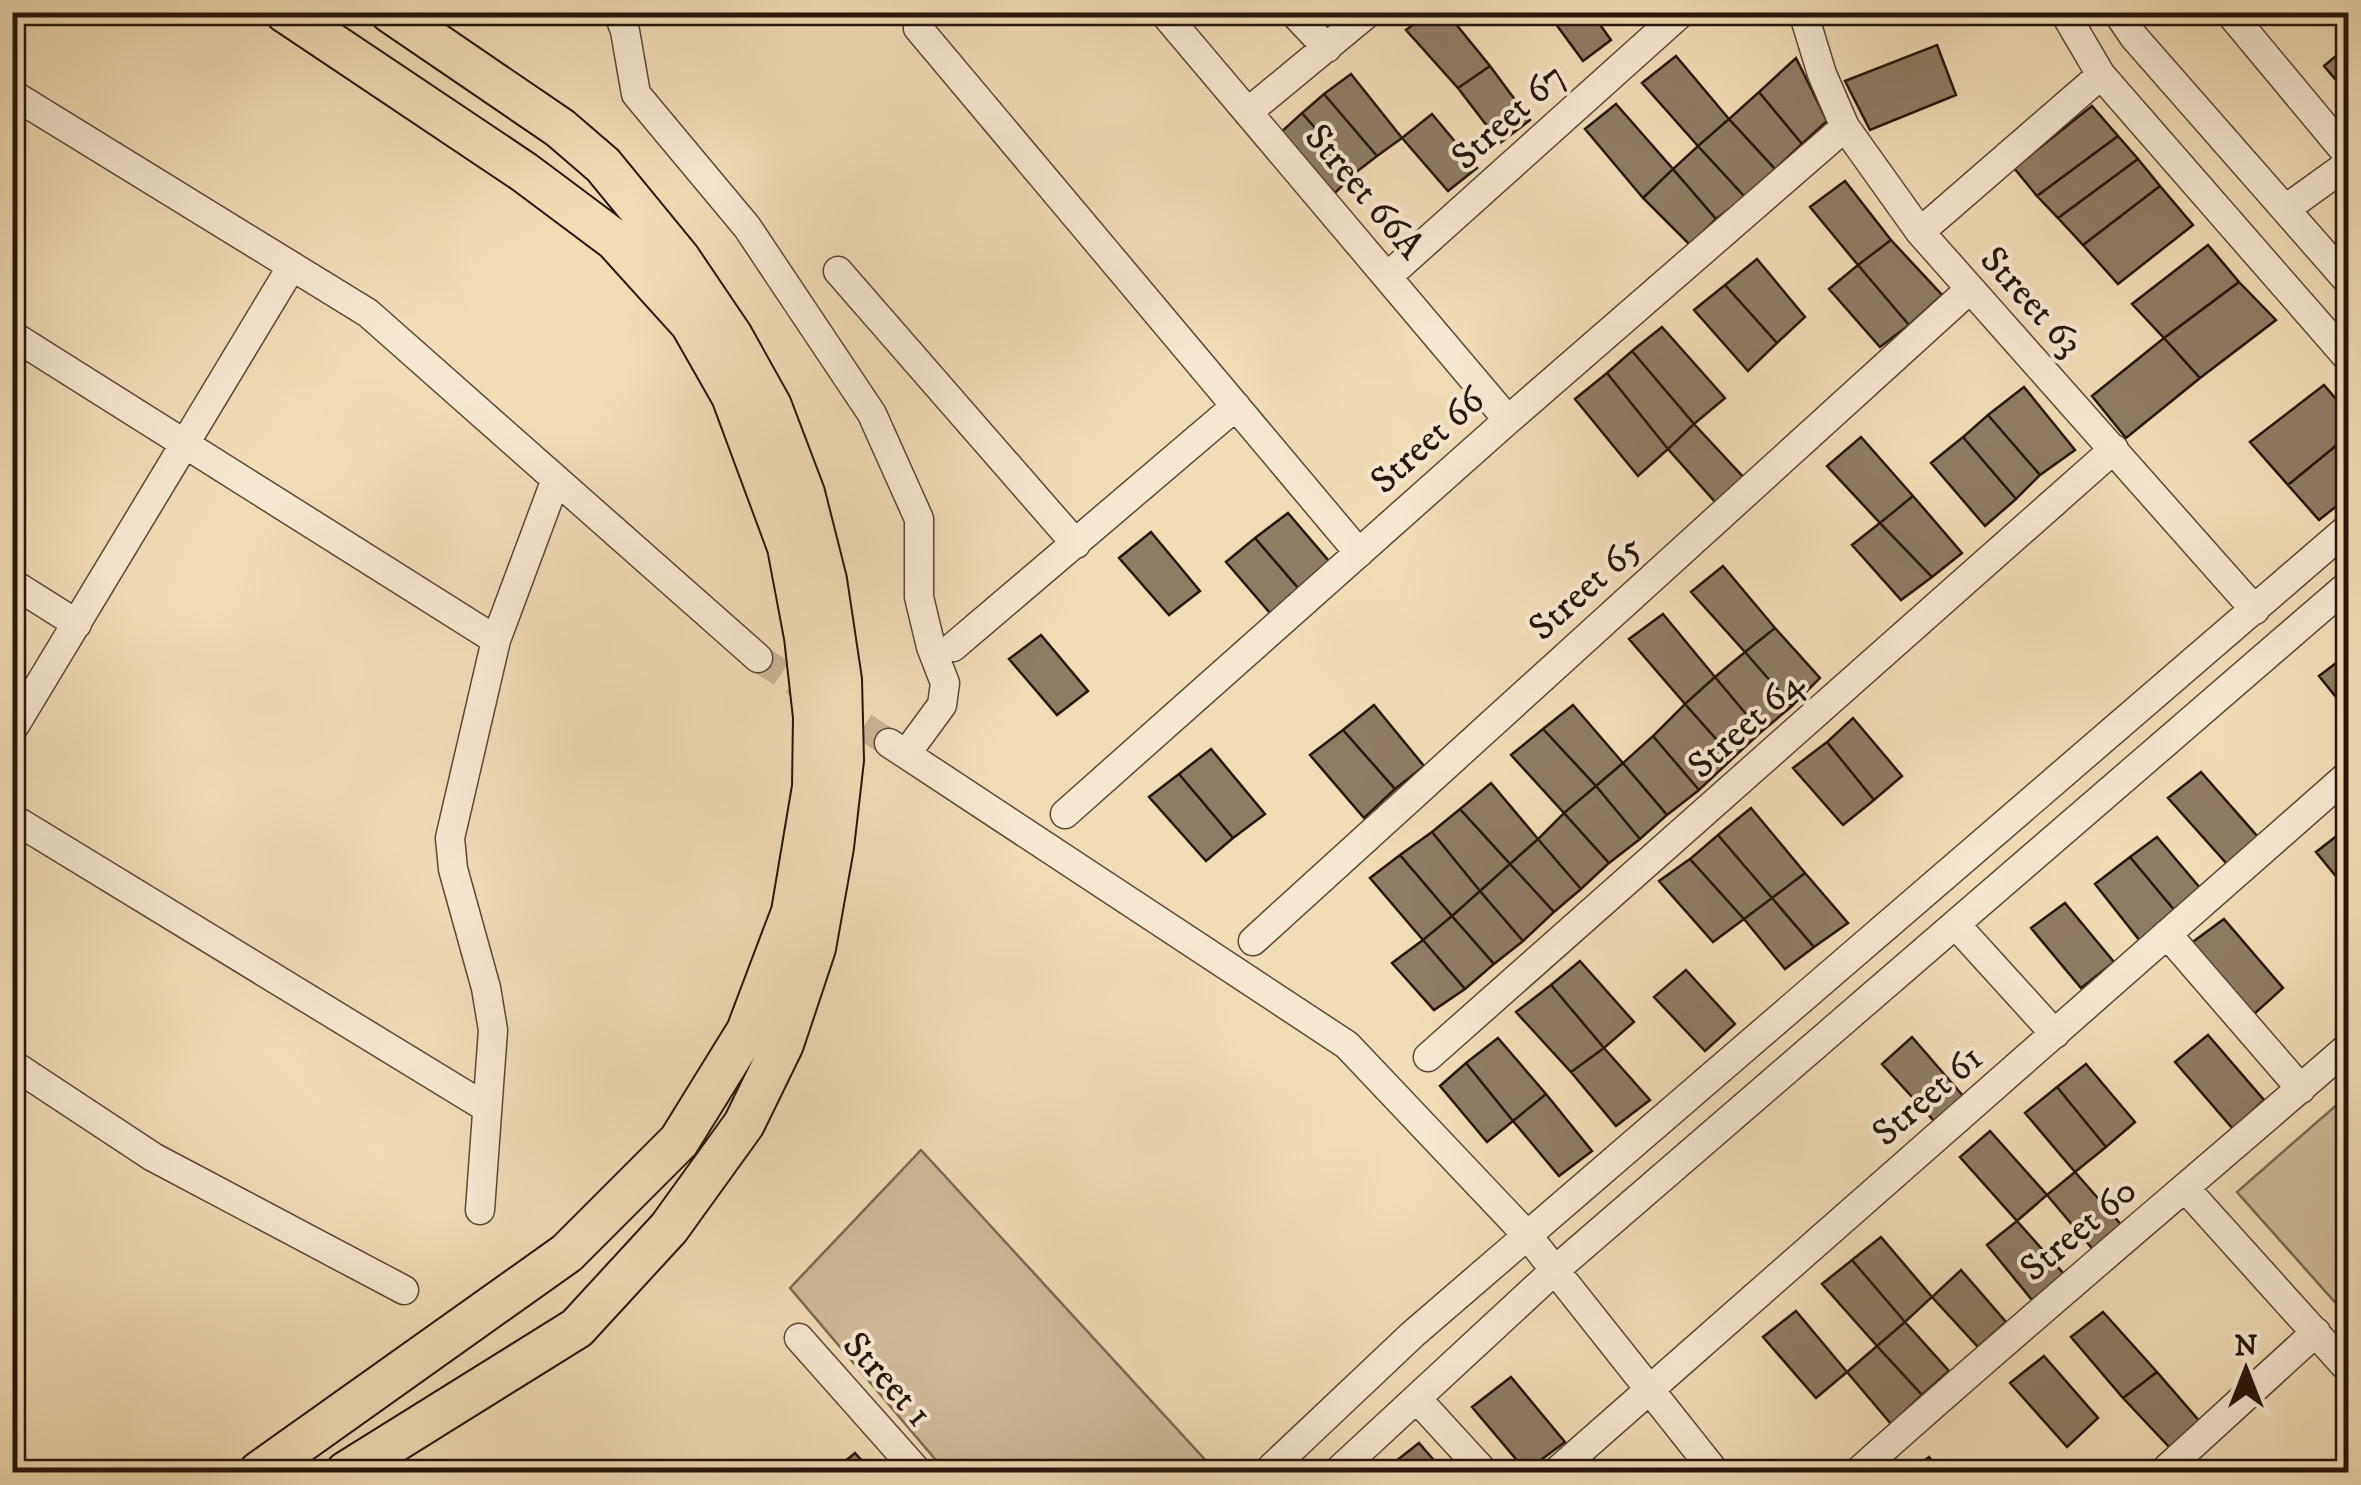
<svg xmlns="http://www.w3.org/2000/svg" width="2361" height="1485" viewBox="0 0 2361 1485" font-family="'IM FELL DW Pica',serif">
  <rect width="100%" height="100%" fill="#f1dcb6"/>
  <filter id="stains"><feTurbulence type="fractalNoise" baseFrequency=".002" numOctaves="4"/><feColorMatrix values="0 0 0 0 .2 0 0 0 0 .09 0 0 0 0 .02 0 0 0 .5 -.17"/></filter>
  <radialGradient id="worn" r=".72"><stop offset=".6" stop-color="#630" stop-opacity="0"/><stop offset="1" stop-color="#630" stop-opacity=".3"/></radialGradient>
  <!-- green -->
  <path fill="#cfba99" stroke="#7b6852" stroke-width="2.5" d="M 2348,1095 L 2348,1317 L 2237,1192 Z
    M 921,1150 L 1209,1464 L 1200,1472 L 946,1472 L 790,1288 Z"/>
  <!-- building -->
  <path fill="#907c63" stroke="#27150a" stroke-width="2.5" d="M 1295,12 L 1345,12 L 1347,14 L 1318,38 Z
    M 1430,12 L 1446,12 L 1490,66 L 1458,88 L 1406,30 Z
    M 1547,12 L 1591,12 L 1611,40 L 1583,61 Z
    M 1937,45 L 1956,95 L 1870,130 L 1845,81 Z
    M 2348,46 L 2348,81 L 2341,86 L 2324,66 Z
    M 1676,56 L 1729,119 L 1698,146 L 1642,83 Z
    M 1796,58 L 1827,121 L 1802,144 L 1759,92 Z
    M 1490,66 L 1530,120 L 1500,143 L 1458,88 Z
    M 1351,74 L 1402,138 L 1377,156 L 1324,94 Z
    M 1759,92 L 1802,144 L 1775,169 L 1729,119 Z
    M 1324,94 L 1377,156 L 1355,173 L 1302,113 Z
    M 1616,104 L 1673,169 L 1643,198 L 1585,129 Z
    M 2092,106 L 2118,136 L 2037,196 L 2014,168 Z
    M 1302,113 L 1355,173 L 1335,193 L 1280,133 Z
    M 1432,114 L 1477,168 L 1448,191 L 1402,138 Z
    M 1729,119 L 1775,169 L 1745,197 L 1698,146 Z
    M 2118,136 L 2138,159 L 2058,218 L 2037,196 Z
    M 1698,146 L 1745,197 L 1716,219 L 1673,169 Z
    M 2138,159 L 2160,186 L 2083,245 L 2058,218 Z
    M 1673,169 L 1716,219 L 1690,245 L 1643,198 Z
    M 1845,181 L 1891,240 L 1858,265 L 1810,207 Z
    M 2160,186 L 2193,225 L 2118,284 L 2083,245 Z
    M 1891,240 L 1942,295 L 1909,325 L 1858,265 Z
    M 2208,245 L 2239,282 L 2164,338 L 2132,304 Z
    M 1757,259 L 1805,317 L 1777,343 L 1725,285 Z
    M 1858,265 L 1909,325 L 1880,347 L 1829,289 Z
    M 2239,282 L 2276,320 L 2200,378 L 2164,338 Z
    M 1725,285 L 1777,343 L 1748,371 L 1694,310 Z
    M 1662,327 L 1725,398 L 1694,424 L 1632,351 Z
    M 2164,338 L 2200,378 L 2126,438 L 2092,396 Z
    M 1632,351 L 1694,424 L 1668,449 L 1607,373 Z
    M 1607,373 L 1668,449 L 1638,476 L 1575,399 Z
    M 2324,385 L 2348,413 L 2348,436 L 2288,485 L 2250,442 Z
    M 2024,387 L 2075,450 L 2040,475 L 1988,415 Z
    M 1988,415 L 2040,475 L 2016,499 L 1963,437 Z
    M 1694,424 L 1745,479 L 1716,503 L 1668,449 Z
    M 2348,436 L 2348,497 L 2319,520 L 2288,485 Z
    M 1861,437 L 1913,496 L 1880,523 L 1827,466 Z
    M 1963,437 L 2016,499 L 1985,526 L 1931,463 Z
    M 1913,496 L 1962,553 L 1932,577 L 1880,523 Z
    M 1288,513 L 1334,567 L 1304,595 L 1255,538 Z
    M 1880,523 L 1932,577 L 1901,600 L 1852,545 Z
    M 1151,532 L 1200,591 L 1169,615 L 1119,558 Z
    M 1255,538 L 1304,595 L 1276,620 L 1226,562 Z
    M 1723,566 L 1775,628 L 1745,652 L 1691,592 Z
    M 1663,614 L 1715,677 L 1685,704 L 1629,639 Z
    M 1775,628 L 1820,678 L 1792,706 L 1745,652 Z
    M 1041,635 L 1088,691 L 1057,715 L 1009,659 Z
    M 1745,652 L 1792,706 L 1761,732 L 1715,677 Z
    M 2348,654 L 2348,712 L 2319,676 Z
    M 1715,677 L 1761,732 L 1733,758 L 1685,704 Z
    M 1685,704 L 1733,758 L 1699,790 L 1653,736 Z
    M 1374,705 L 1424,766 L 1395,789 L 1343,730 Z
    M 1573,705 L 1623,763 L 1596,786 L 1543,729 Z
    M 1853,718 L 1902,776 L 1874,800 L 1827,742 Z
    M 1543,729 L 1596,786 L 1564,813 L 1511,755 Z
    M 1343,730 L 1395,789 L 1364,818 L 1310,755 Z
    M 1653,736 L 1699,790 L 1667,815 L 1623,763 Z
    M 1827,742 L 1874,800 L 1843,825 L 1793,768 Z
    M 1211,749 L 1265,814 L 1233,838 L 1179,774 Z
    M 1623,763 L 1667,815 L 1640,839 L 1596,786 Z
    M 2201,772 L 2258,837 L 2227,864 L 2168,798 Z
    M 1179,774 L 1233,838 L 1206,861 L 1149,797 Z
    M 1491,783 L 1538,839 L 1510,864 L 1460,809 Z
    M 1596,786 L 1640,839 L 1609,863 L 1564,813 Z
    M 1751,808 L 1805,873 L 1772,898 L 1718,835 Z
    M 1460,809 L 1510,864 L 1480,891 L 1432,832 Z
    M 1564,813 L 1609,863 L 1581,889 L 1538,839 Z
    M 2347,828 L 2348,829 L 2348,891 L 2316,852 Z
    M 1432,832 L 1480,891 L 1452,916 L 1400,855 Z
    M 1718,835 L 1772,898 L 1744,919 L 1690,859 Z
    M 2157,837 L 2201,889 L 2175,911 L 2130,857 Z
    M 1538,839 L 1581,889 L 1554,912 L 1510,864 Z
    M 1400,855 L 1452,916 L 1423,940 L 1370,878 Z
    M 2130,857 L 2175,911 L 2140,941 L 2095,884 Z
    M 1690,859 L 1744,919 L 1713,942 L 1659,881 Z
    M 1510,864 L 1554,912 L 1523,941 L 1480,891 Z
    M 1805,873 L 1848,923 L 1814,947 L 1772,898 Z
    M 1480,891 L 1523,941 L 1494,964 L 1452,916 Z
    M 1772,898 L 1814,947 L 1785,969 L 1744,919 Z
    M 2065,903 L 2114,962 L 2081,988 L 2031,928 Z
    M 1452,916 L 1494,964 L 1465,989 L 1423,940 Z
    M 2224,919 L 2283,988 L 2253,1015 L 2190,944 Z
    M 1423,940 L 1465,989 L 1434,1010 L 1392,963 Z
    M 1580,961 L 1634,1022 L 1604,1048 L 1551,985 Z
    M 1686,970 L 1735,1024 L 1705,1051 L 1654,997 Z
    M 1551,985 L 1604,1048 L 1571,1072 L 1516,1012 Z
    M 2208,1035 L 2264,1100 L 2233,1129 L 2175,1062 Z
    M 1912,1037 L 1964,1097 L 1935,1122 L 1882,1064 Z
    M 1498,1038 L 1546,1094 L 1513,1121 L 1466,1063 Z
    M 1604,1048 L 1650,1100 L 1616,1126 L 1571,1072 Z
    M 1466,1063 L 1513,1121 L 1487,1142 L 1440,1086 Z
    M 2086,1064 L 2135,1122 L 2106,1147 L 2057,1087 Z
    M 2057,1087 L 2106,1147 L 2075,1172 L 2025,1113 Z
    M 1546,1094 L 1592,1151 L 1559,1176 L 1513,1121 Z
    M 1990,1131 L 2047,1195 L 2017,1221 L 1960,1157 Z
    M 2075,1172 L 2124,1228 L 2095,1252 L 2047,1195 Z
    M 2017,1221 L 2064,1274 L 2032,1300 L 1987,1245 Z
    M 1881,1237 L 1932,1297 L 1905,1322 L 1852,1260 Z
    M 1852,1260 L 1905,1322 L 1877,1346 L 1822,1284 Z
    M 1961,1270 L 2006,1322 L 1978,1347 L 1932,1297 Z
    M 1796,1311 L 1847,1372 L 1816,1398 L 1763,1337 Z
    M 2103,1312 L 2157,1372 L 2123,1398 L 2071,1337 Z
    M 1905,1322 L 1949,1371 L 1922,1395 L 1877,1346 Z
    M 1877,1346 L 1922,1395 L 1891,1424 L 1847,1372 Z
    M 2044,1356 L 2098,1418 L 2067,1447 L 2010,1383 Z
    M 2157,1372 L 2201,1423 L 2172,1450 L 2123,1398 Z
    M 1511,1377 L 1565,1442 L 1526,1471 L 1472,1407 Z
    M 1419,1443 L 1444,1472 L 1382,1472 Z
    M 855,1453 L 872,1472 L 832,1472 Z
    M 1929,1457 L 1942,1472 L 1909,1472 Z"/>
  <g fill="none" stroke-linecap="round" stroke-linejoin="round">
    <!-- minor-tunnel -->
    <path stroke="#c9b494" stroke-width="28" stroke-dasharray="28 14" stroke-linecap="butt" d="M 758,658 L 889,743"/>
    <defs>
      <path id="minor" d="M 618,12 L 625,31 L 636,94 L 747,227 L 872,414 L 919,519 L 919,597 L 931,647 L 945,683 L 942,705 L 906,754
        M 1163,12 L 1508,420
        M 1293,12 L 1327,48
        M 1803,12 L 1822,74 L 1845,127 L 1920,232 L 2255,610
        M 2064,12 L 2101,75 L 2348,358
        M 2117,12 L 2134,37 L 2348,281
        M 2229,12 L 2348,155
        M 918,28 L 1359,553
        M 12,94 L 368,313 L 758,658
        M 1248,112 L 1369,12
        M 2287,208 L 2348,164
        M 1920,232 L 2101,75
        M 838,271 L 1076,544
        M 1387,277 L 1682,12
        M 12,335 L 496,640
        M 12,583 L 77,624
        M 953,647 L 1236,406
        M 12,730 L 292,266
        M 889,743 L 1347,1045 L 1527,1235 L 1715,1472
        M 1065,814 L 1508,420 L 1845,127
        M 12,818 L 487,1108
        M 1956,925 L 2055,1034
        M 2167,934 L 2301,1089
        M 1253,941 L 1969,290
        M 1428,1057 L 2114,449
        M 12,1064 L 153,1157 L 404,1290
        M 2186,1189 L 2348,1369
        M 480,1210 L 493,1030 L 486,988 L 453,869 L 450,838 L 496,640 L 556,479
        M 799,1338 L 918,1472
        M 1418,1400 L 1484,1472
        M 1267,1472 L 1413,1334 L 2348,528
        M 1337,1472 L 1554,1271 L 2348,585
        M 1556,1472 L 2348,775
        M 1858,1472 C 2019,1327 2185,1189 2348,1047
        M 2163,1472 L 2316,1332"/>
      <path id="highway" d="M 259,1472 L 567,1253 L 679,1141 L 747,1031 L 792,912 L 813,787 L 814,717 L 805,637 L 788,547 L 732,396 L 691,324 L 615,240 L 524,172 L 285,12
        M 346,1472 L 577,1328 L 669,1228 L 744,1124 L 783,1044 L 815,948 L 833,847 L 843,760 L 841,680 L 826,580 L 804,493 L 771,406 L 732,336 L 680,259 L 603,165 L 560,128 L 390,12"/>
    </defs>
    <!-- minor casing -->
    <use href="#minor" stroke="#5a4735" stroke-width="31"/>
    <!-- highway casing -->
    <use href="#highway" stroke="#27150a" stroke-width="44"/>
    <!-- minor -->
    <use href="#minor" stroke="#f6e8d0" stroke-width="28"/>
    <!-- highway -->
    <use href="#highway" stroke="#f1dcb6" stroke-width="40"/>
  </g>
  <g text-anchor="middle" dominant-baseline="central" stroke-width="8" stroke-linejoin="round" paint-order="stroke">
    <!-- street labels -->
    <g font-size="38" fill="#27150a" stroke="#f6e8d0">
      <text transform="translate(1509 117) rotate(-42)">Street 67</text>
      <text transform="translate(1364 192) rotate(50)">Street 66A</text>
      <text transform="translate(2031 302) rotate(48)">Street 63</text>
      <text transform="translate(1428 441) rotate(-42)">Street 66</text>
      <text transform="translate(1586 588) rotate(-42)">Street 65</text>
      <text transform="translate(1746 725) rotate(-42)">Street 64</text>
      <text transform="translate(1928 1096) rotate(-41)">Street 61</text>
      <text transform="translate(2079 1230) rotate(-40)">Street 60</text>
      <text transform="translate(887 1380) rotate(48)">Street 1</text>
    </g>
  </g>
  <!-- margin -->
  <rect width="2361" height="1485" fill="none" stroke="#f1dcb6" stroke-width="50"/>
  <rect x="15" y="15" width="2331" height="1455" fill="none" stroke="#27150a" stroke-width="5"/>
  <rect x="25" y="25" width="2311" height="1435" fill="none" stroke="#27150a" stroke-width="2.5"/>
  <!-- north arrow -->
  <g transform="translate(2246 1370)" stroke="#f6e8d0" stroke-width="8" paint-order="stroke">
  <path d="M0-8L18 38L0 25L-18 38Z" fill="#27150a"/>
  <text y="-15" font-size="28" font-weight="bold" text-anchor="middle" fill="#27150a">N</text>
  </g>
  <rect width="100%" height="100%" filter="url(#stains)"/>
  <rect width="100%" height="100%" fill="url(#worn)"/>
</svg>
